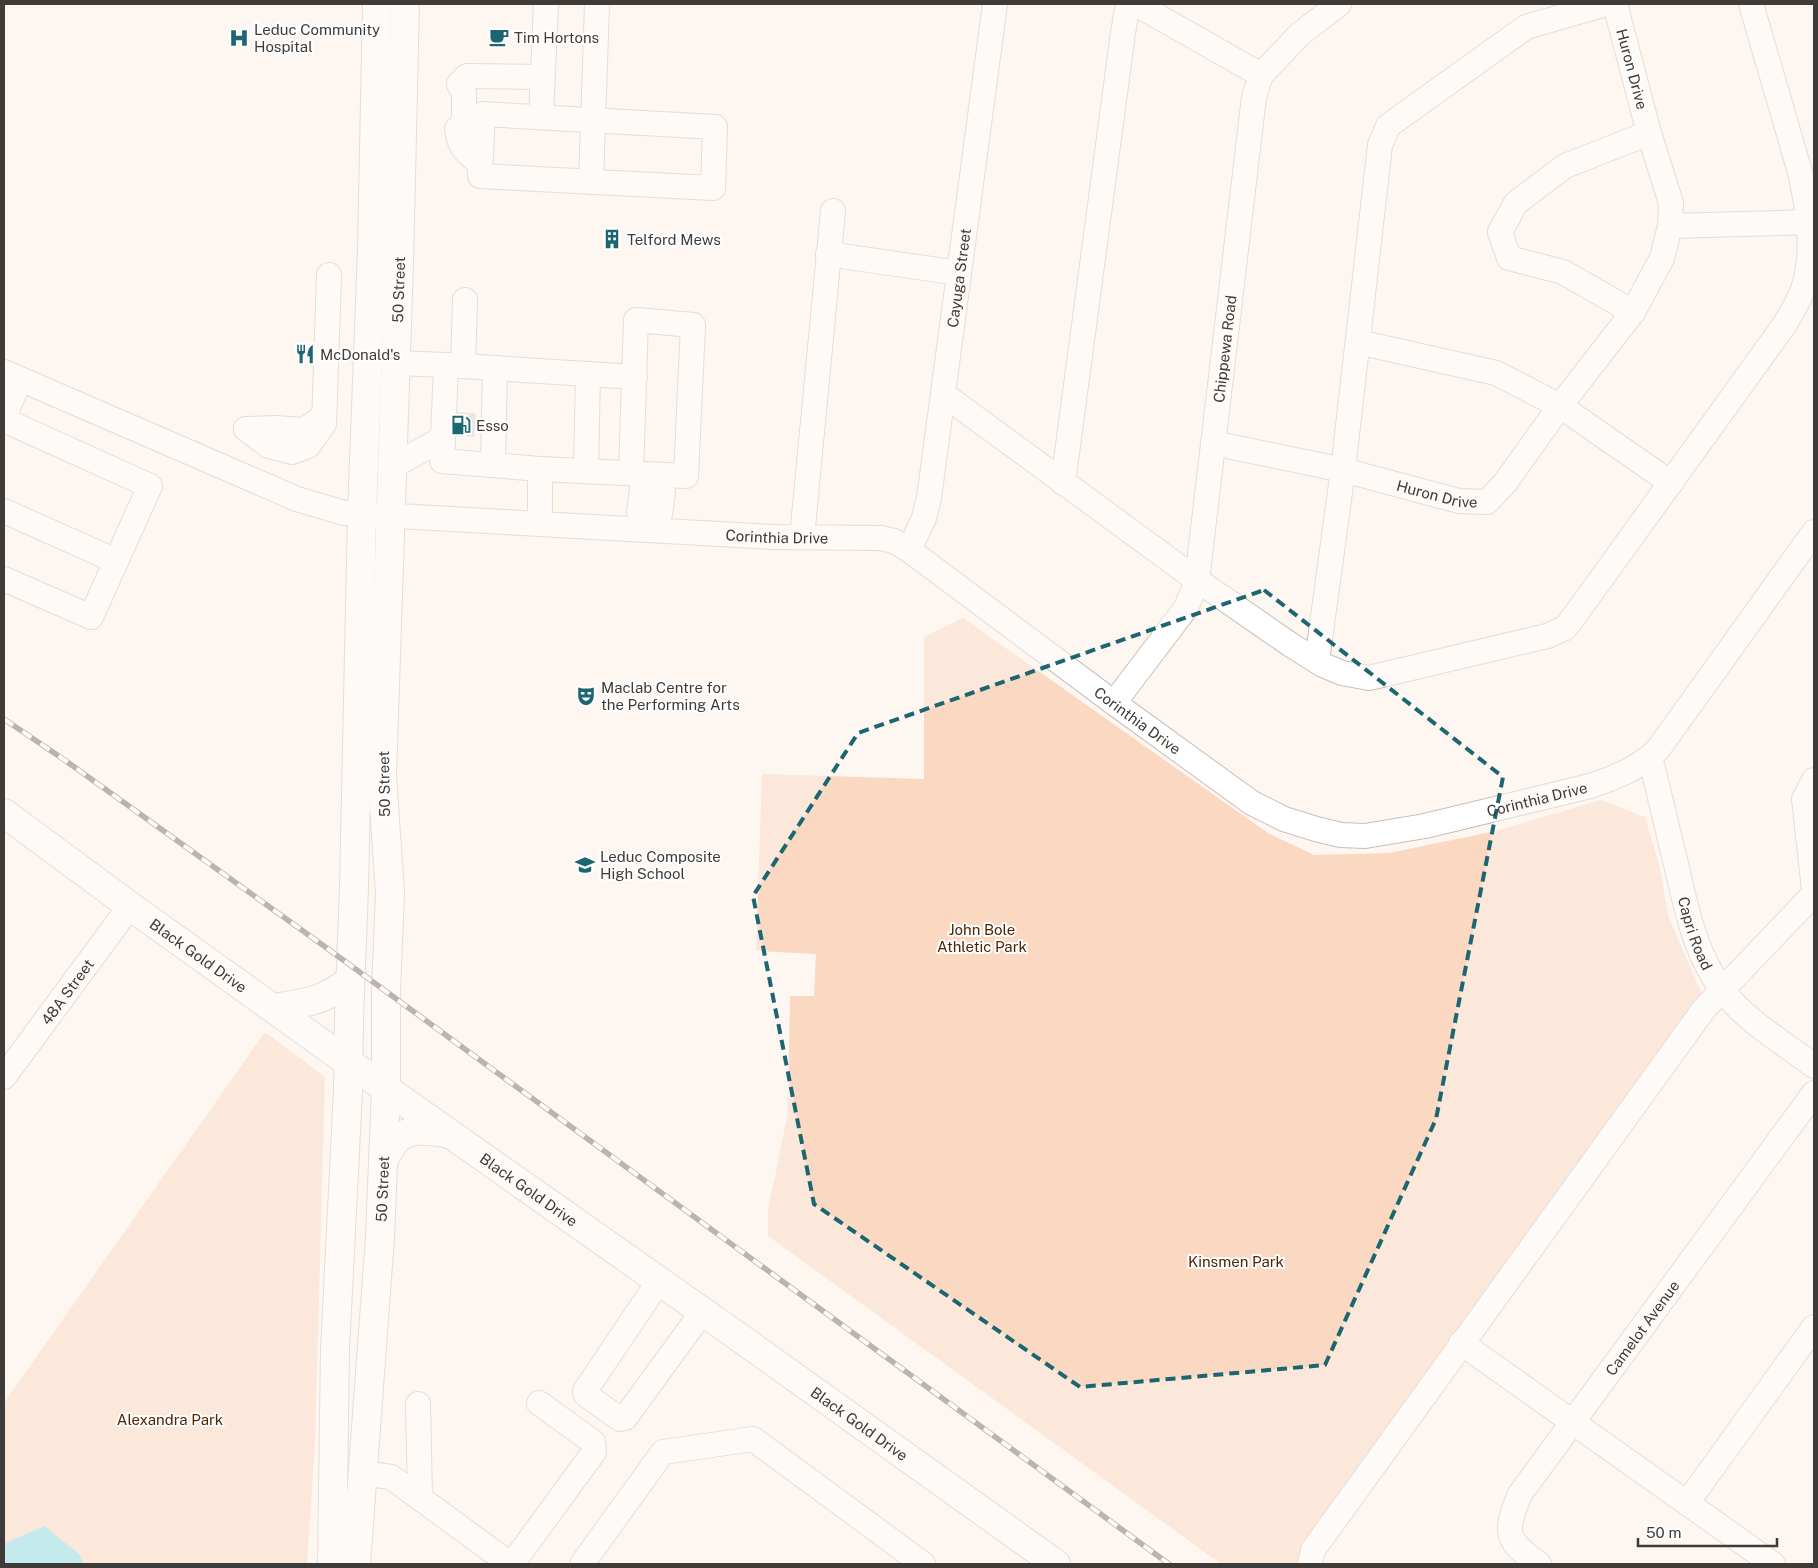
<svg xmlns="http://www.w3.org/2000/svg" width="1818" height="1568" viewBox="0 0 1818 1568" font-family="'Public Sans',sans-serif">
  <rect width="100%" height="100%" fill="#fef6f0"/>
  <!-- green -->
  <path fill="#fad8c1" d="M 963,618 L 1268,833 L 1314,855 L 1389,853 L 1496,831 L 1601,800 L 1645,817 L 1659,864 L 1669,918 L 1707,1006 L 1296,1564 L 1221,1564 L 768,1236 L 768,1211 L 788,1112 L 790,996 L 814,996 L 816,954 L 756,951 L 762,774 L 924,779 L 924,637 Z
    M 265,1032 L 325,1077 L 315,1444 L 307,1564 L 4,1564 L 4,1403 Z"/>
  <!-- water -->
  <path fill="#7edceb" d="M 44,1526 L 79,1554 L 84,1564 L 4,1564 L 4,1547 L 6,1543 Z"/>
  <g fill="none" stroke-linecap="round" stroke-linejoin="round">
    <!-- minor-tunnel -->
    <path stroke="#d8d1cb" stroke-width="24" stroke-dasharray="24 12" stroke-linecap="butt" d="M 453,424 L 475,425"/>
    <defs>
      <g id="minor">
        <path d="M 1136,4 L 1261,75"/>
        <path d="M 483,114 L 715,127 L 713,188 L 480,176 Z"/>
        <path d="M 541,117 L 546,4"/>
        <path d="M 480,163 C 466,154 459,146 457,129 L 464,122 L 464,93 L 459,84 L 467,76 L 542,77"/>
        <path d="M 591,182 L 597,4"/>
        <path d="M 1670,226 L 1814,222"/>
        <path d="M 828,254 L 959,273"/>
        <path d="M 1633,312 L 1563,272 L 1509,258 L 1500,232 L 1516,203 L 1565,166 L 1649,133"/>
        <path d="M 1358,342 L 1496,373 L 1560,406 L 1671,483"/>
        <path d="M 396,363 L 446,365 L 442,461 L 540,469 L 540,524"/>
        <path d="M 446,365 L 635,377"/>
        <path d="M 463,366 L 465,300"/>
        <path id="s1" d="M 4,372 L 297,499 L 344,513 L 772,537 L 881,538 L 894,541 L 909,550 L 1114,703 L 1252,803 L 1284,819 L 1316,829 L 1341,835 L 1365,836 L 1425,826 L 1590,786 L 1610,779 L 1630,770 L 1650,757 L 1659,748 L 1814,532"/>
        <path d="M 943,394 L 1197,580 L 1291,645 L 1323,665 L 1342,673 L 1369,678 L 1547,636 L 1565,628 L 1573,618 L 1785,324 C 1792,312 1800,300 1804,286 C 1815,249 1808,210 1800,172 L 1751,4"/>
        <path d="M 4,417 L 20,379"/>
        <path d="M 4,420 L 150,486 L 91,617 L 4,579"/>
        <path d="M 246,429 L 269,446 L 292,452 L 308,446 L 324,424 L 329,275"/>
        <path d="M 246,429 L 276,428 L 304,430 L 319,420 L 324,414"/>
        <path id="s2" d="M 1213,443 L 1343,470 L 1459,501 L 1487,502 L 1505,483 L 1560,406 L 1633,312 L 1662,258 L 1670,226 L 1671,203 L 1649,133 L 1615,4"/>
        <path d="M 493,464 L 495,368"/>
        <path d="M 392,467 L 443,438"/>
        <path d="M 540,469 L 686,476 L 693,325 L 636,320 L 631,473"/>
        <path d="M 586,470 L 588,374"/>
        <path d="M 1063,483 L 1123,33 L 1128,4"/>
        <path d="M 4,511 L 116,561"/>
        <path d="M 650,521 L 639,512 L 642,489 L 651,484"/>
        <path d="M 649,530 L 650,521 L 660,514 L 663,493 L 651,484"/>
        <path d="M 802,537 L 833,211"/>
        <path id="s3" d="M 909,550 L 924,518 L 929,498 L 995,4"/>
        <path d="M 1317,661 L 1343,470 L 1380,145 L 1388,126 L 1526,27 L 1606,4"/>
        <path id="s4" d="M 1114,703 L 1186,608 L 1197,580 L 1254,97 L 1261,75 L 1300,34 L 1339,4"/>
        <path id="s5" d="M 1650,757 C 1659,792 1667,828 1676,864 C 1686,907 1695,955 1723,991 C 1747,1022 1784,1043 1814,1066"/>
        <path d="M 1814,780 L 1804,799 L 1814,890"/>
        <path id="s6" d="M 4,1077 L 130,906"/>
        <path d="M 659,1281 L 585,1391 L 586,1395 L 620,1419 L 625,1418 L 703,1311"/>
        <path d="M 1461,1343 L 1773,1564"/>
        <path d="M 418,1404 L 420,1498"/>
        <path d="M 362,1473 L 391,1477 L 510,1564"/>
        <path d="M 1687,1503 L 1814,1327"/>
        <path d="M 512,1564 L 594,1452 L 593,1442 L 539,1403"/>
        <path d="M 582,1564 L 663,1452 L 753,1439 L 923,1564"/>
        <path d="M 1310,1564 L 1313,1550 L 1704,1009 L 1814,894"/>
        <path id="s7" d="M 1539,1564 C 1505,1540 1504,1533 1520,1494 L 1814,1093"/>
      </g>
      <g id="major">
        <path id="s8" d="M 4,813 L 130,906 L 331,1050 L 743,1340 L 1056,1564"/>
        <path d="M 273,1008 C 305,1003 323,1002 350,980"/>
        <path d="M 383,1162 C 386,1156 389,1150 393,1144 C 406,1125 431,1131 450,1134"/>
        <path d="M 332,1564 L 335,1349 L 348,1091 L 349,1018 L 354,888 L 362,514 L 372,250 L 377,4"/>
        <path id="s9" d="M 356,1564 L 380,1237 L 386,1088 L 386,992 L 390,893 L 382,776 L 399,262 L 405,4"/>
      </g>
    </defs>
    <!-- minor casing -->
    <use href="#minor" stroke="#c9bfb8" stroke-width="26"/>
    <!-- major casing -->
    <use href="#major" stroke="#c9bfb8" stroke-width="30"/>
    <!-- minor -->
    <use href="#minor" stroke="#fff" stroke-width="24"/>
    <!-- major -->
    <use href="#major" stroke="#fff" stroke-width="28"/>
    <defs>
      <path id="rail" d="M 4,719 L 66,761 L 324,946 L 1169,1564"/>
    </defs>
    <!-- rail casing -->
    <use href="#rail" stroke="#686360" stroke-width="5.5"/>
    <!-- rail -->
    <use href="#rail" stroke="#fff" stroke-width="4" stroke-dasharray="11" stroke-linecap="butt"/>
  </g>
  <!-- marked area -->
  <path d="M0 0H1818V1568H0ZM 1264,590 L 1503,777 L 1436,1119 L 1325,1365 L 1080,1387 L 814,1204 L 753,896 L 858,733 Z" fill="#fef6f0" fill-opacity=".55" fill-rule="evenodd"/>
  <path fill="none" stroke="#1c6671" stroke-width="4" stroke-dasharray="10 6" stroke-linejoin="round" d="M 1264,590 L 1503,777 L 1436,1119 L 1325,1365 L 1080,1387 L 814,1204 L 753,896 L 858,733 Z"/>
  <!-- icons -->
  <defs>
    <symbol id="cafe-bare" viewBox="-9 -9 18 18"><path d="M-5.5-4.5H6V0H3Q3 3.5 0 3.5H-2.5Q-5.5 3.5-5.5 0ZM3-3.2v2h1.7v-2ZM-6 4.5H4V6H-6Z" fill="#1c6671" stroke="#fff" stroke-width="2.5" paint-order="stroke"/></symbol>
    <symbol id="hospital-bare" viewBox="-9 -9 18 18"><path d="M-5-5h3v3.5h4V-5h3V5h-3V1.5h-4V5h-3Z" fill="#1c6671" stroke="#fff" stroke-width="2.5" paint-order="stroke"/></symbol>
    <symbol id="building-bare" viewBox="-9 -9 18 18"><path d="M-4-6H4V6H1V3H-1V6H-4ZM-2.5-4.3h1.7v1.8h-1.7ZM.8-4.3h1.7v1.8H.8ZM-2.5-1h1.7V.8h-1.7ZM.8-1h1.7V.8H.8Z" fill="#1c6671" stroke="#fff" stroke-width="2.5" paint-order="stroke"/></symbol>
    <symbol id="restaurant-bare" viewBox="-9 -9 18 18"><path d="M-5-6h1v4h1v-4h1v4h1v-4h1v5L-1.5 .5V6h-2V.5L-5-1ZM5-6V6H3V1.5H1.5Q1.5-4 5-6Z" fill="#1c6671" stroke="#fff" stroke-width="2.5" paint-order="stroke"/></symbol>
    <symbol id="fuel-bare" viewBox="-9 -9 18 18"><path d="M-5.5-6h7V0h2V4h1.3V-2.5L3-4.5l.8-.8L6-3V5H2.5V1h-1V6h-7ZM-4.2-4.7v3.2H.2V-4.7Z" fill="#1c6671" stroke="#fff" stroke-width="2.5" paint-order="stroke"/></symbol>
    <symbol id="theatre-bare" viewBox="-9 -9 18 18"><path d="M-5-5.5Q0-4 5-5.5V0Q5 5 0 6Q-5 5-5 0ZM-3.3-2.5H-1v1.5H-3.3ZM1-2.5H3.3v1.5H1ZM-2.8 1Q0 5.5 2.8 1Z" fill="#1c6671" stroke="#fff" stroke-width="2.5" paint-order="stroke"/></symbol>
    <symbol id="school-bare" viewBox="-9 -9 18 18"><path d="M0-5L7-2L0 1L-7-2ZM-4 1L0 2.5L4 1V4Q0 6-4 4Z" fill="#1c6671" stroke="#fff" stroke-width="2.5" paint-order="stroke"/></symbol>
  </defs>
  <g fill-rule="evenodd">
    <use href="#cafe-bare" x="485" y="23" width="28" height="28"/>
    <use href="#hospital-bare" x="225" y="24" width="28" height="28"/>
    <use href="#building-bare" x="598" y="225" width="28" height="28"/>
    <use href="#restaurant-bare" x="291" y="340" width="28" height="28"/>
    <use href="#fuel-bare" x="447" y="411" width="28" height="28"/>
    <use href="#theatre-bare" x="572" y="682" width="28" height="28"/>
    <use href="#school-bare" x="571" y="851" width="28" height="28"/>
  </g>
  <g text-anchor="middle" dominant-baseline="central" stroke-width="4" stroke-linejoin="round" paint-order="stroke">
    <!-- poi labels -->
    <g font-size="15" fill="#3f3b38" stroke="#fff" text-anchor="start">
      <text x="254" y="29">Leduc Community<tspan x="254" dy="17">Hospital</tspan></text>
      <text x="514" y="37">Tim Hortons</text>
      <text x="627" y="239">Telford Mews</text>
      <text x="320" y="354">McDonald's</text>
      <text x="476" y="425">Esso</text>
      <text x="601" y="687">Maclab Centre for<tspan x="601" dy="17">the Performing Arts</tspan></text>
      <text x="600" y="856">Leduc Composite<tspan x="600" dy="17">High School</tspan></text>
    </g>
    <!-- street labels -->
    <g font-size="15" fill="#3f3b38" stroke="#fff">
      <text transform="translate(1632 69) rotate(75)">Huron Drive</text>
      <text stroke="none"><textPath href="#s3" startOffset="278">Cayuga Street</textPath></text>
      <text stroke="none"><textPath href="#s9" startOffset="1276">50 Street</textPath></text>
      <text stroke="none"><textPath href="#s4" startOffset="382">Chippewa Road</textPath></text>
      <text stroke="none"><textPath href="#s2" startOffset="230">Huron Drive</textPath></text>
      <text stroke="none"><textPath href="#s1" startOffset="802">Corinthia Drive</textPath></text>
      <text stroke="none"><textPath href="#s1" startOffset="1222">Corinthia Drive</textPath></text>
      <text transform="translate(384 784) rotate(-91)">50 Street</text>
      <text stroke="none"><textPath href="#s1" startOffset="1658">Corinthia Drive</textPath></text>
      <text stroke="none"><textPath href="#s5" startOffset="182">Capri Road</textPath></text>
      <text stroke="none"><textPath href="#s8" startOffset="241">Black Gold Drive</textPath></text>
      <text stroke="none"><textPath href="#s6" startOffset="106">48A Street</textPath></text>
      <text stroke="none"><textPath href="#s9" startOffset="376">50 Street</textPath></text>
      <text stroke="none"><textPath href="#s8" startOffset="646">Black Gold Drive</textPath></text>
      <text stroke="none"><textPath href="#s7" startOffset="290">Camelot Avenue</textPath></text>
      <text stroke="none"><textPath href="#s8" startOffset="1051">Black Gold Drive</textPath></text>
    </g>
    <!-- park labels -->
    <g font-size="15" fill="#4d2604" stroke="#fff">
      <text x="982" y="929">John Bole<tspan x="982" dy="17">Athletic Park</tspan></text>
      <text x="1236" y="1261">Kinsmen Park</text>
      <text x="170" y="1419">Alexandra Park</text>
    </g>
  </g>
  <!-- border -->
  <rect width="1818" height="1568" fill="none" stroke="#3f3b38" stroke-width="10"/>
  <!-- scale -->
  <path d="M1638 1538v8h139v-8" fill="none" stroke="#3f3b38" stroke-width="2.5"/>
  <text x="1646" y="1538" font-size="15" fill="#3f3b38" stroke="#ffffff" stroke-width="4" paint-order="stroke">50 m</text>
</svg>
